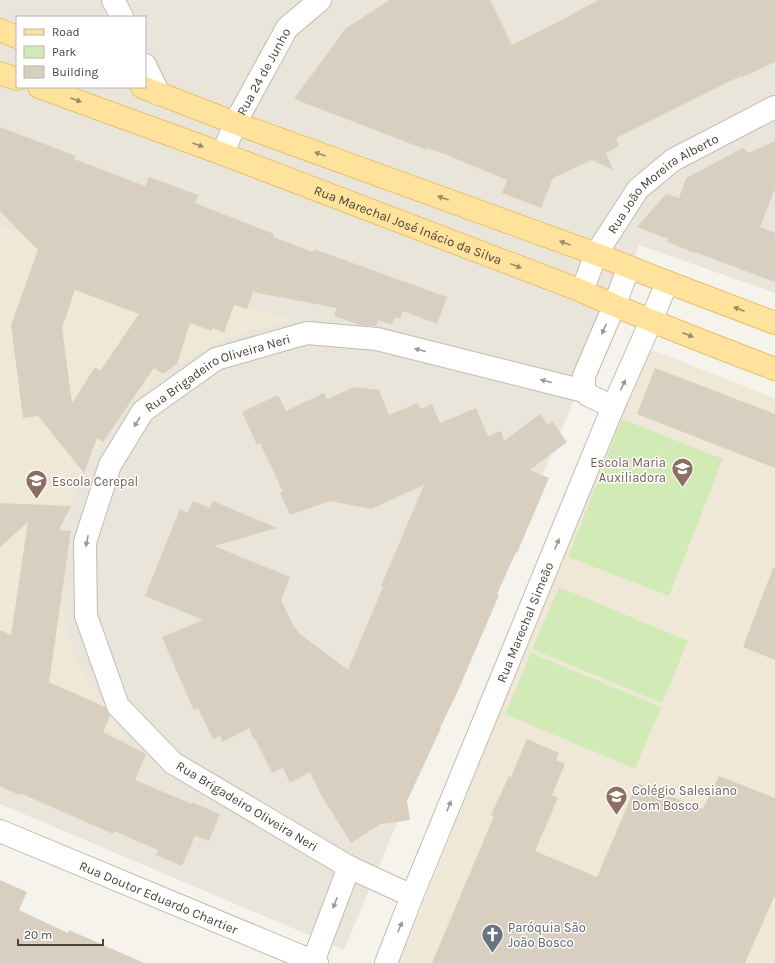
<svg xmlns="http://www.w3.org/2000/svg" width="775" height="963" viewBox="0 0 775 963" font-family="Karla,sans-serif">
  <rect width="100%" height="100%" fill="#f6f3ec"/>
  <!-- residential -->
  <path fill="#eae5da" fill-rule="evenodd" d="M 0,0 L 775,0 L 775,293 L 639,245 L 344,950 L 0,804 ZM 17,17 L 145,17 L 145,87 L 17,87 Z"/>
  <!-- education -->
  <path fill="#efe8d6" d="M 2,226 L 291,320 L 226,338 L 169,369 L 120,413 L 82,473 L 62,529 L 58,592 L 75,661 L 128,741 L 0,684 L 0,227 Z
    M 647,348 L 775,398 L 775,963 L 399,963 Z"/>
  <!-- green -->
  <path fill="#d2eab5" d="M 622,419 L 723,459 L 669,596 L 568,557 Z
    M 559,587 L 688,641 L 662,703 L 532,649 Z
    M 531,653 L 661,707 L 635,769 L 505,714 Z"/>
  <!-- building -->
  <path fill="#d8cfc1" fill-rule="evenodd" d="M 390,0 L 490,0 L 512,45 L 570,16 L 570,15 L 599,0 L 775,0 L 775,62 L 742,77 L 741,76 L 706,93 L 616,138 L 619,146 L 606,153 L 613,170 L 592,160 L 553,178 L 541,208 L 502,193 L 507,180 L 447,155 L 427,148 L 427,150 L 294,99 L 346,28 Z
    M 0,127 L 76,156 L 74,159 L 145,186 L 149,177 L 198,195 L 195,203 L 274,234 L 273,237 L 313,252 L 314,249 L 447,297 L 437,324 L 403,311 L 400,319 L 395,317 L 392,325 L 378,320 L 376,326 L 360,325 L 334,316 L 337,308 L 253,292 L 247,309 L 234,305 L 224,333 L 213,328 L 212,331 L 190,323 L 177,364 L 163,374 L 154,368 L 103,442 L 97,438 L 84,473 L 38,416 L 23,418 L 11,325 L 38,250 L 0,211 ZM 75,290 L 139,314 L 100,371 L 95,367 L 72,403 L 62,328 Z
    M 775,141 L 775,189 L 760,227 L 775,233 L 775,282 L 695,252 L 695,253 L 667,242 L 668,239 L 637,227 L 666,194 L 679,198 L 686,178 L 743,148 L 749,153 Z
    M 655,368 L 775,414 L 775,468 L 637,414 Z
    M 355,387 L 379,390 L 389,415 L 418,403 L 421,409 L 432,404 L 440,423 L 476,408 L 488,436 L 501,431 L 504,441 L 540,414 L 548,425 L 552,421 L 567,442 L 530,470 L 549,478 L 517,553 L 516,552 L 497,594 L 499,595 L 457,693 L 440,728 L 441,728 L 407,801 L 410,820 L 382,824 L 382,823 L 351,843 L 321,795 L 310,772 L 290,783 L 283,768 L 272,773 L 254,737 L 253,738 L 249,728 L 223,742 L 220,736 L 213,739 L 198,708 L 194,710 L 176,670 L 162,637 L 203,620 L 145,596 L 180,509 L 188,513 L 193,501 L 210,508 L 213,501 L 277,528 L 214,546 L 290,577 L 281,600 L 293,625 L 300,634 L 348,670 L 383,587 L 381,586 L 424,485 L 371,509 L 330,501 L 290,515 L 280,493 L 283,492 L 260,443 L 257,445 L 242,412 L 278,395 L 286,411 L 324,393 L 327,399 Z
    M 0,503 L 71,506 L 59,530 L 71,531 L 49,682 L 105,707 L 110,716 L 103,732 L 146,754 L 135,780 L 192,804 L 192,802 L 220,814 L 209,841 L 195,836 L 182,866 L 156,855 L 158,850 L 114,831 L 113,834 L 20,793 L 19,795 L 0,786 L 0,630 L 11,635 L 28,522 L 0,547 Z
    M 773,568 L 775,568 L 775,660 L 743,647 Z
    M 527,739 L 559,753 L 556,760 L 565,764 L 552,795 L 558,798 L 535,851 L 597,877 L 637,783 L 703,809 L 719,776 L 775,798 L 775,895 L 745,963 L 432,963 L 494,816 L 491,815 L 509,776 L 511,777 Z
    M 0,880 L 27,892 L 19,910 L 68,933 L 69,930 L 144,963 L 0,963 Z"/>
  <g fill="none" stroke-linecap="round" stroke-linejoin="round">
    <defs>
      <g id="minor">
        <path d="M 113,0 L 122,17"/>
        <path d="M 145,65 L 159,94"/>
        <path id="s1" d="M 223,154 L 235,123 L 287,28 L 320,0"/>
        <path id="s2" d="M 582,291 L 596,254 L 638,189 L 673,160 L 775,107"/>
        <path d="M 584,391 L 584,376 L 614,306 L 629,267"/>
        <path id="s3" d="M 0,831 L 317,963"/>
        <path id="s4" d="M 412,896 L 349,867 L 173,763 L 118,706 L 86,616 L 85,542 L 110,465 L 143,411 L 216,359 L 307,333 L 377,339 L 584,391 L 588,395 L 613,407"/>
        <path d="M 313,962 L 349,867"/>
        <path id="s5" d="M 386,963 L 412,896 L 613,407 L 651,321 L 667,282"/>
      </g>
      <g id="major">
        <path d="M 0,30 L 17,37"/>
        <path d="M 0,73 L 17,79"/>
        <path id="s6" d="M 39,87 L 223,154 L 582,291 C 645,320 710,344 775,369"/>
        <path d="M 142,87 L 235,123 L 596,254 L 667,282 L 775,323"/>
      </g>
    </defs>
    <!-- minor casing -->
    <use href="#minor" stroke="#c2bbae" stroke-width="24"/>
    <!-- major casing -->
    <use href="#major" stroke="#e6c16a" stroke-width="24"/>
    <!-- minor -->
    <use href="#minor" stroke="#fff" stroke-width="22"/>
    <!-- major -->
    <use href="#major" stroke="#ffe39c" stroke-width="22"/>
  </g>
  <!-- one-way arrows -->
  <defs><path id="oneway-solid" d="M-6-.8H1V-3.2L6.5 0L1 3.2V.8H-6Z"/></defs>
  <g fill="#9c8c66">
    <use href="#oneway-solid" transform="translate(76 100) rotate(20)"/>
    <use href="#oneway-solid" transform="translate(198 145) rotate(20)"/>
    <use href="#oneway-solid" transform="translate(320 154) rotate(-160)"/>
    <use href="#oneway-solid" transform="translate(443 198) rotate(-160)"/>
    <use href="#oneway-solid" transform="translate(565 243) rotate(-160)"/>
    <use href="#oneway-solid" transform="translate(516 266) rotate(21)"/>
    <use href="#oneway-solid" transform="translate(739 309) rotate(-159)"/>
    <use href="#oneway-solid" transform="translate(688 335) rotate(21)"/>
  </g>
  <g fill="#9c9892">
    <use href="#oneway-solid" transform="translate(604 329) rotate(113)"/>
    <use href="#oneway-solid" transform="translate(420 350) rotate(-166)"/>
    <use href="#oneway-solid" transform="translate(546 381) rotate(-166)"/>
    <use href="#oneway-solid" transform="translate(623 385) rotate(-66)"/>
    <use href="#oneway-solid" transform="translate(137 422) rotate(121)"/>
    <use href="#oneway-solid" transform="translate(87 541) rotate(101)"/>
    <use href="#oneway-solid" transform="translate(557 544) rotate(-68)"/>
    <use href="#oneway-solid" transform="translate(449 806) rotate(-68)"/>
    <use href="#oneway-solid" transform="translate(335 903) rotate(111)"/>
    <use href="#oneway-solid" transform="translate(400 927) rotate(-68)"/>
  </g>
  <!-- icons -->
  <defs>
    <symbol id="school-pin" viewBox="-11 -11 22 30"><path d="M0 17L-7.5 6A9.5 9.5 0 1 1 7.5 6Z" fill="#8d6e63" stroke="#fff"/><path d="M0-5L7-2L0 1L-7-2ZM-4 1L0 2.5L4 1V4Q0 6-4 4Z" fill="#fff"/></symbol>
    <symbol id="church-pin" viewBox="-11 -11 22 30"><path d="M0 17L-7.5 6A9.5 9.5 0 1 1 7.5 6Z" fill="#6b7280" stroke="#fff"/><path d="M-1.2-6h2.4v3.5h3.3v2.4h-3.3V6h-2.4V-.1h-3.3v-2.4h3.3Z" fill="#fff"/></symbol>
  </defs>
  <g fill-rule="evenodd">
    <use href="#school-pin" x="670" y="456" width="25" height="34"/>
    <use href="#school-pin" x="24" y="468" width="25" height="34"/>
    <use href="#school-pin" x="604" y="784" width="25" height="34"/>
    <use href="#church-pin" x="480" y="922" width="25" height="34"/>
  </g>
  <g text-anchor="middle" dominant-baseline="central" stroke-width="3" stroke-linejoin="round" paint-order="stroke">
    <!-- street labels -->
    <g font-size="13" fill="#4b4439" stroke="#fff">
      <text stroke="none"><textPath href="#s1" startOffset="92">Rua 24 de Junho</textPath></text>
      <text stroke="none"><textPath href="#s2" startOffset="139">Rua João Moreira Alberto</textPath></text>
      <text stroke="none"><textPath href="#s6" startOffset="394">Rua Marechal José Inácio da Silva</textPath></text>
      <text stroke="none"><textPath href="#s4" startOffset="752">Rua Brigadeiro Oliveira Neri</textPath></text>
      <text stroke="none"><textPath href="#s5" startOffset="368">Rua Marechal Simeão</textPath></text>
      <text transform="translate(247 806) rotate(31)">Rua Brigadeiro Oliveira Neri</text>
      <text stroke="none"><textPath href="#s3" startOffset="172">Rua Doutor Eduardo Chartier</textPath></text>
    </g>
    <!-- education labels -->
    <g font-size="13" fill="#785e54" stroke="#fff" text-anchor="start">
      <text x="666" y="462" text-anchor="end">Escola Maria<tspan x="666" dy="15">Auxiliadora</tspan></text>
      <text x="52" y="481">Escola Cerepal</text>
      <text x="632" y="790">Colégio Salesiano<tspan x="632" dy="15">Dom Bosco</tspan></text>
    </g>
    <!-- worship labels -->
    <g font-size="13" fill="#5b616d" stroke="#fff" text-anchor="start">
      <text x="508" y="927">Paróquia São<tspan x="508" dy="15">João Bosco</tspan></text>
    </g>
  </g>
  <!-- legend -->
  <rect x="16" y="16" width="130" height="72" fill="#ffffff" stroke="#b7b4b0"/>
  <rect x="24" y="29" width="20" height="6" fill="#ffe39c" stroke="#b7b4b0"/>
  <text x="52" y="36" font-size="12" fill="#4b4439">Road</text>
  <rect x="24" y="46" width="20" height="12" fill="#d2eab5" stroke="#b7b4b0"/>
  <text x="52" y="56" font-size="12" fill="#4b4439">Park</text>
  <rect x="24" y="66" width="20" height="12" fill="#d8cfc1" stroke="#b7b4b0"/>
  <text x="52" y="76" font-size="12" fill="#4b4439">Building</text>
  <!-- scale -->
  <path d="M18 939v6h85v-6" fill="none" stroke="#4b4439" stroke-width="2"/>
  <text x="24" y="939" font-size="12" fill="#4b4439" stroke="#ffffff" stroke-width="3" paint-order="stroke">20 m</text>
</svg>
